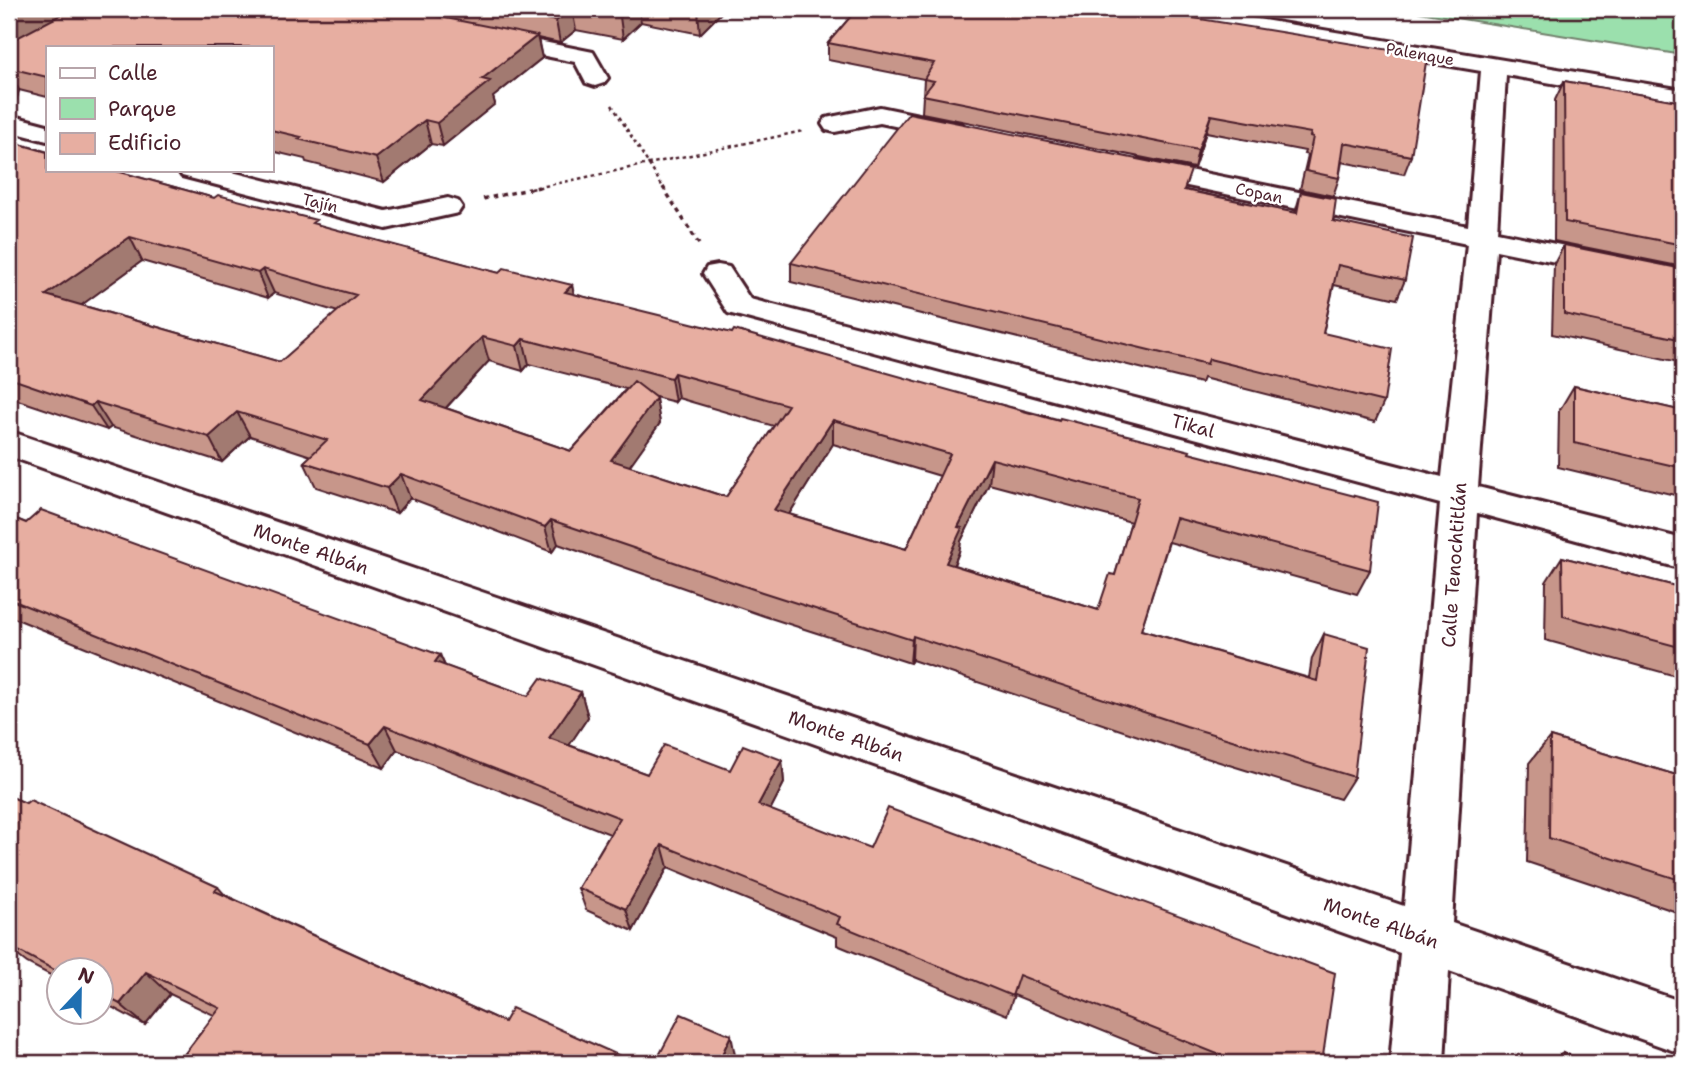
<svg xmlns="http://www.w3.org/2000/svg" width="1692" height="1072" viewBox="0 0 1692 1072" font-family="'Shantell Sans',sans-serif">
  <rect width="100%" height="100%" fill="#fff"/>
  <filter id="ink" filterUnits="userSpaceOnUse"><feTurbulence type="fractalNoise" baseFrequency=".0143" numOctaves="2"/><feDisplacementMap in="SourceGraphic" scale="14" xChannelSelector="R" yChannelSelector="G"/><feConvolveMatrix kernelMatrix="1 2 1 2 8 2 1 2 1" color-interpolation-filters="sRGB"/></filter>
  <g filter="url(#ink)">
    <!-- green -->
    <path fill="#9be0ad" stroke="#72806c" stroke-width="2" d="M 1401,9 L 1683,9 L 1683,55 Z"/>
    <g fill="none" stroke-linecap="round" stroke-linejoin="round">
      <defs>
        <path id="minor" d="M 1146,9 L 1198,9 L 1683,90 L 1683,106 L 1506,75 L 1497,232 L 1683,270 L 1683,288 L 1496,250 L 1478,487 L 1683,539 L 1683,569 L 1477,513 L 1452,923 L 1683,1002 L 1683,1054 L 1449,971 L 1444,1063 L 1390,1063 L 1400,953 L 9,456 L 9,431 L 1404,906 L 1440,504 L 728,313 L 703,274 L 707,267 L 718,265 L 729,267 L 750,299 L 1442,477 L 1467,244 L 1139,176 L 1129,174 L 1125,168 L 1129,162 L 1139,160 L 1468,226 L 1481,71 L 1158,16 L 1150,14 Z
          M 489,31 L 593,52 L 608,78 L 604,83 L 595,86 L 586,83 L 575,62 L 481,43 L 477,38 L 481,33 Z
          M 880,107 L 962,124 L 966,130 L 962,136 L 953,138 L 880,123 L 835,132 L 826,130 L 822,124 L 826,118 Z
          M 9,115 L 47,125 L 47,141 L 9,131 Z
          M 178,170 L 224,170 L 386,211 L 448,198 L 458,201 L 462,207 L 458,213 L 386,229 L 182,176 Z"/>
      </defs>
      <!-- minor casing -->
      <use href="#minor" stroke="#4a1f2b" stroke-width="6"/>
      <!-- path-far1 -->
      <path stroke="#4a1f2b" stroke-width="2.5" stroke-dasharray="3.5 3.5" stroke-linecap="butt" d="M 612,105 L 664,189
        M 531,189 L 803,131"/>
      <!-- path -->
      <path stroke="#4a1f2b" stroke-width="3.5" stroke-dasharray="4.5 4.5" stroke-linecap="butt" d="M 663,187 L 700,246
        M 483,199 L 539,187"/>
      <!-- minor -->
      <use href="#minor" fill="#fff" fill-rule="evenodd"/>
    </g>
    <!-- wall -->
    <path fill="#c7968a" stroke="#4a1f2b" stroke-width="2" fill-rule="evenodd" d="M 9,9 L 725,9 L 700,34 L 641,22 L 623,39 L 576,30 L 560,43 L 538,38 L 542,58 L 493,97 L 495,104 L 443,146 L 431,144 L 384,182 L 306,162 L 305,159 L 271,151 L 271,47 L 47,47 L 47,97 L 19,90 L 13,113 L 9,114 Z
      M 857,9 L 1411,156 L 1404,174 L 1342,162 L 1339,178 L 1333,196 L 1300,189 L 1308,155 L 1304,154 L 1305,151 L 1206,132 L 1194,168 L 922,113 L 924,79 L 828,60 L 828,43 Z
      M 1564,81 L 1683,102 L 1683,267 L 1554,241 L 1555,100 Z
      M 9,141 L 214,198 L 499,273 L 572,285 L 573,294 L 1189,453 L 1370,570 L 1357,594 L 1169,542 L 1141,630 L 1309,678 L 1312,658 L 1324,634 L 1354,777 L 1340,799 L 1177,749 L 912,660 L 910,663 L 764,616 L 558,544 L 552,552 L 410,498 L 397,513 L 316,487 L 304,462 L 311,456 L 250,436 L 222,462 L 111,427 L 107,430 L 9,397 ZM 142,261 L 268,298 L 274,293 L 338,312 L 280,362 L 81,305 ZM 489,361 L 523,371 L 529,364 L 626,389 L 571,451 L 446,408 ZM 655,397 L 675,402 L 678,398 L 774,426 L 726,497 L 629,466 L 660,423 ZM 833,444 L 940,476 L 906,549 L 789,514 ZM 989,484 L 1131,522 L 1115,575 L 1098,610 L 954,565 L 959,552 L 961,541 Z
      M 1186,190 L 1295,213 L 1301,192 L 1333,221 L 1405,280 L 1397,299 L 1334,285 L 1323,333 L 1384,402 L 1375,422 L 1203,378 L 1201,383 L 791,282 L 791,263 Z
      M 1564,245 L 1683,269 L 1683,363 L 1552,334 L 1554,264 Z
      M 1574,386 L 1683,411 L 1683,497 L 1558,467 L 1559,411 Z
      M 9,516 L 26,523 L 440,655 L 445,666 L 528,696 L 581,692 L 588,717 L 569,745 L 647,774 L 730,770 L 782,760 L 784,783 L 770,810 L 1322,1063 L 1182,1063 L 1014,995 L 1007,1015 L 837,945 L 837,937 L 668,867 L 633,931 L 586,910 L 578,888 L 610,834 L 397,750 L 384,768 L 9,616 Z
      M 1562,557 L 1683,588 L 1683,678 L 1545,640 L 1546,582 Z
      M 1550,737 L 1683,777 L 1683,914 L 1527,862 L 1529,763 Z
      M 9,796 L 218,887 L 225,895 L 504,1022 L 636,1063 L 184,1063 L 180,1060 L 214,1015 L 170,994 L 145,1025 L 102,1002 L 102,970 L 60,970 L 60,980 L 27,963 L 9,949 Z
      M 1563,1053 L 1591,1063 L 1549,1063 Z"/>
    <!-- shaded-wall -->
    <path fill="#a27a71" stroke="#4a1f2b" stroke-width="2" d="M 25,9 L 77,9 L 9,45 L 9,17 Z
      M 572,9 L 576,30 L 560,43 L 556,21 Z
      M 629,9 L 639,9 L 641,22 L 623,39 L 620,17 Z
      M 701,9 L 725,9 L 700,34 L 698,12 Z
      M 537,36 L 542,58 L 493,97 L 495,104 L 443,146 L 437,123 L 482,79 Z
      M 9,72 L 19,90 L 13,113 L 9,114 Z
      M 1211,115 L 1206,132 L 1194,168 L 1198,150 Z
      M 425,120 L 431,144 L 384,182 L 376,158 Z
      M 130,237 L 142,261 L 61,320 L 46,295 Z
      M 263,269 L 274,293 L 268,298 L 258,273 Z
      M 572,285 L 577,309 L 565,292 Z
      M 482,337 L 489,361 L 430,425 L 422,400 Z
      M 523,339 L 529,364 L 523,371 L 517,346 Z
      M 674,373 L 678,398 L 675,402 L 671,378 Z
      M 656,398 L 660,423 L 616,485 L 611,460 Z
      M 95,402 L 111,427 L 107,430 L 91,406 Z
      M 237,412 L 250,436 L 222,462 L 209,437 Z
      M 833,420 L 833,444 L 776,535 L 774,510 Z
      M 992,459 L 989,484 L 961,541 L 959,552 L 944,587 L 946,563 L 958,527 Z
      M 401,474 L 410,498 L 397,513 L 387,488 Z
      M 551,520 L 558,544 L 552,552 L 545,527 Z
      M 913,636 L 912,660 L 910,663 L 912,640 Z
      M 440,655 L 451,680 L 435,662 Z
      M 581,692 L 588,717 L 558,762 L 549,738 Z
      M 385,726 L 397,750 L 384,768 L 370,744 Z
      M 782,760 L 784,783 L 761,828 L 758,805 Z
      M 662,845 L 668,867 L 633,931 L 626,909 Z
      M 146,972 L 170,994 L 145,1025 L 120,1004 Z
      M 731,1035 L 735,1055 L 731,1063 L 718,1063 Z"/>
    <!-- building -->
    <path fill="#e7aea1" stroke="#4a1f2b" stroke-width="2" fill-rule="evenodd" d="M 9,9 L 25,9 L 9,17 Z
      M 72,9 L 400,9 L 537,36 L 482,79 L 490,81 L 437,123 L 425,120 L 376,158 L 298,139 L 301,137 L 271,130 L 271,47 L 47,47 L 47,77 L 9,68 L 9,42 Z
      M 496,9 L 572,9 L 556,21 Z
      M 575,9 L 629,9 L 620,17 Z
      M 682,9 L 701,9 L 698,12 Z
      M 857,9 L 1139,9 L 1427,56 L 1411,156 L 1344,143 L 1339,178 L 1306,171 L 1313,137 L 1310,136 L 1311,133 L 1211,115 L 1198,150 L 923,95 L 934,81 L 924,79 L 934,63 L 828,43 Z
      M 1564,81 L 1683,102 L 1683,245 L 1565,222 Z
      M 909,113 L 1191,170 L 1184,190 L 1297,213 L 1301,192 L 1336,199 L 1333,221 L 1413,238 L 1405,280 L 1338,265 L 1323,333 L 1392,349 L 1384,402 L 1209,359 L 1207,364 L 791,263 Z
      M 9,141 L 47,152 L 47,170 L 113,170 L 214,198 L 218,195 L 316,220 L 312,223 L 499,273 L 504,268 L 572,285 L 565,292 L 732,333 L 734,330 L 1059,421 L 1060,418 L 1190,451 L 1189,453 L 1378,502 L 1370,570 L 1176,518 L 1141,630 L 1317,681 L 1324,634 L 1369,647 L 1354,777 L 1186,726 L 913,636 L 912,640 L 762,592 L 551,520 L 545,527 L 401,474 L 387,488 L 304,462 L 327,440 L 237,412 L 209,437 L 95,402 L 91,406 L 9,378 ZM 130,237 L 258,273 L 263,269 L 356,295 L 280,362 L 46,295 ZM 482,337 L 517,346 L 523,339 L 671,378 L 674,373 L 788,405 L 726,497 L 611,460 L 656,398 L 634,381 L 571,451 L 422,400 ZM 833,420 L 950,454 L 906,549 L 774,510 ZM 992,459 L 1138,498 L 1115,575 L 1110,574 L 1098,610 L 946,563 L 962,528 L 958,527 Z
      M 1564,245 L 1683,269 L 1683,340 L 1564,314 Z
      M 1574,386 L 1683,411 L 1683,468 L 1574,443 Z
      M 41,510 L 440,655 L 435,662 L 528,696 L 541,678 L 581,692 L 549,738 L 647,774 L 664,745 L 730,770 L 743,745 L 782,760 L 758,805 L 870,848 L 888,808 L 1335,973 L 1322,1063 L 1240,1063 L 1019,975 L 1012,996 L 837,924 L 840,917 L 662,845 L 626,909 L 578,888 L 620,818 L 385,726 L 370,744 L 9,599 L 9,516 L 26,523 Z
      M 1562,557 L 1683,588 L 1683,648 L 1563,616 Z
      M 1550,737 L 1683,777 L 1683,881 L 1549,838 Z
      M 9,796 L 26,803 L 30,800 L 218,887 L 215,891 L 504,1022 L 512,1008 L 636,1063 L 186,1063 L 180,1060 L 220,1008 L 146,972 L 120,1004 L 102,995 L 102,970 L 60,970 L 60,973 L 9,946 Z
      M 681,1014 L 731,1035 L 718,1063 L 655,1063 Z
      M 1563,1053 L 1591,1063 L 1563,1063 Z"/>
  </g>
  <g text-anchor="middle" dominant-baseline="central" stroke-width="5" stroke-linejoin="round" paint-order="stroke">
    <!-- far-street labels -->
    <g font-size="16" fill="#4a1f2b" stroke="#fff">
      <text transform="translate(1420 54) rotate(10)">Palenque</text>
      <text transform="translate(1259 193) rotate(12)">Copan</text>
      <text transform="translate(320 203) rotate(14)">Tajín</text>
    </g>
    <!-- street labels -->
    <g font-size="19" fill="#4a1f2b" stroke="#fff">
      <text transform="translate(1193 426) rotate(15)">Tikal</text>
      <text transform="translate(311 549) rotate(19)">Monte Albán</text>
      <text transform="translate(1454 565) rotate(-86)">Calle Tenochtitlán</text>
      <text transform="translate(846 736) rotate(19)">Monte Albán</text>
      <text transform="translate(1381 923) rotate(19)">Monte Albán</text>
    </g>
  </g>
  <!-- margin -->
  <rect width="1692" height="1072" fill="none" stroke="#fff" stroke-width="35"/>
  <rect x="18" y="18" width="1657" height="1037" fill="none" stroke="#4a1f2b" stroke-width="2.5" filter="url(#ink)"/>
  <!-- legend -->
  <rect x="46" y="46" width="228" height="126" fill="#ffffff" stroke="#b7a5aa" stroke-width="2"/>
  <rect x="60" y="68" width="35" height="10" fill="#ffffff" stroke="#b7a5aa" stroke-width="2"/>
  <text x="108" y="80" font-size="21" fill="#4a1f2b">Calle</text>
  <rect x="60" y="98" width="35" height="21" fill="#9be0ad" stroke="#b7a5aa" stroke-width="2"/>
  <text x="108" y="116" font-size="21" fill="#4a1f2b">Parque</text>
  <rect x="60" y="133" width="35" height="21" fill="#e7aea1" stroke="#b7a5aa" stroke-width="2"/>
  <text x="108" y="150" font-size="21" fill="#4a1f2b">Edificio</text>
  <!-- north arrow -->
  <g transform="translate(80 991) rotate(22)"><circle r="33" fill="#ffffff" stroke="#b7a5aa" stroke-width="2"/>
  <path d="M0-5L12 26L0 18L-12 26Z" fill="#1f6fb2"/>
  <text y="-10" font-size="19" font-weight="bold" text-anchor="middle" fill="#4a1f2b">N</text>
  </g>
</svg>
